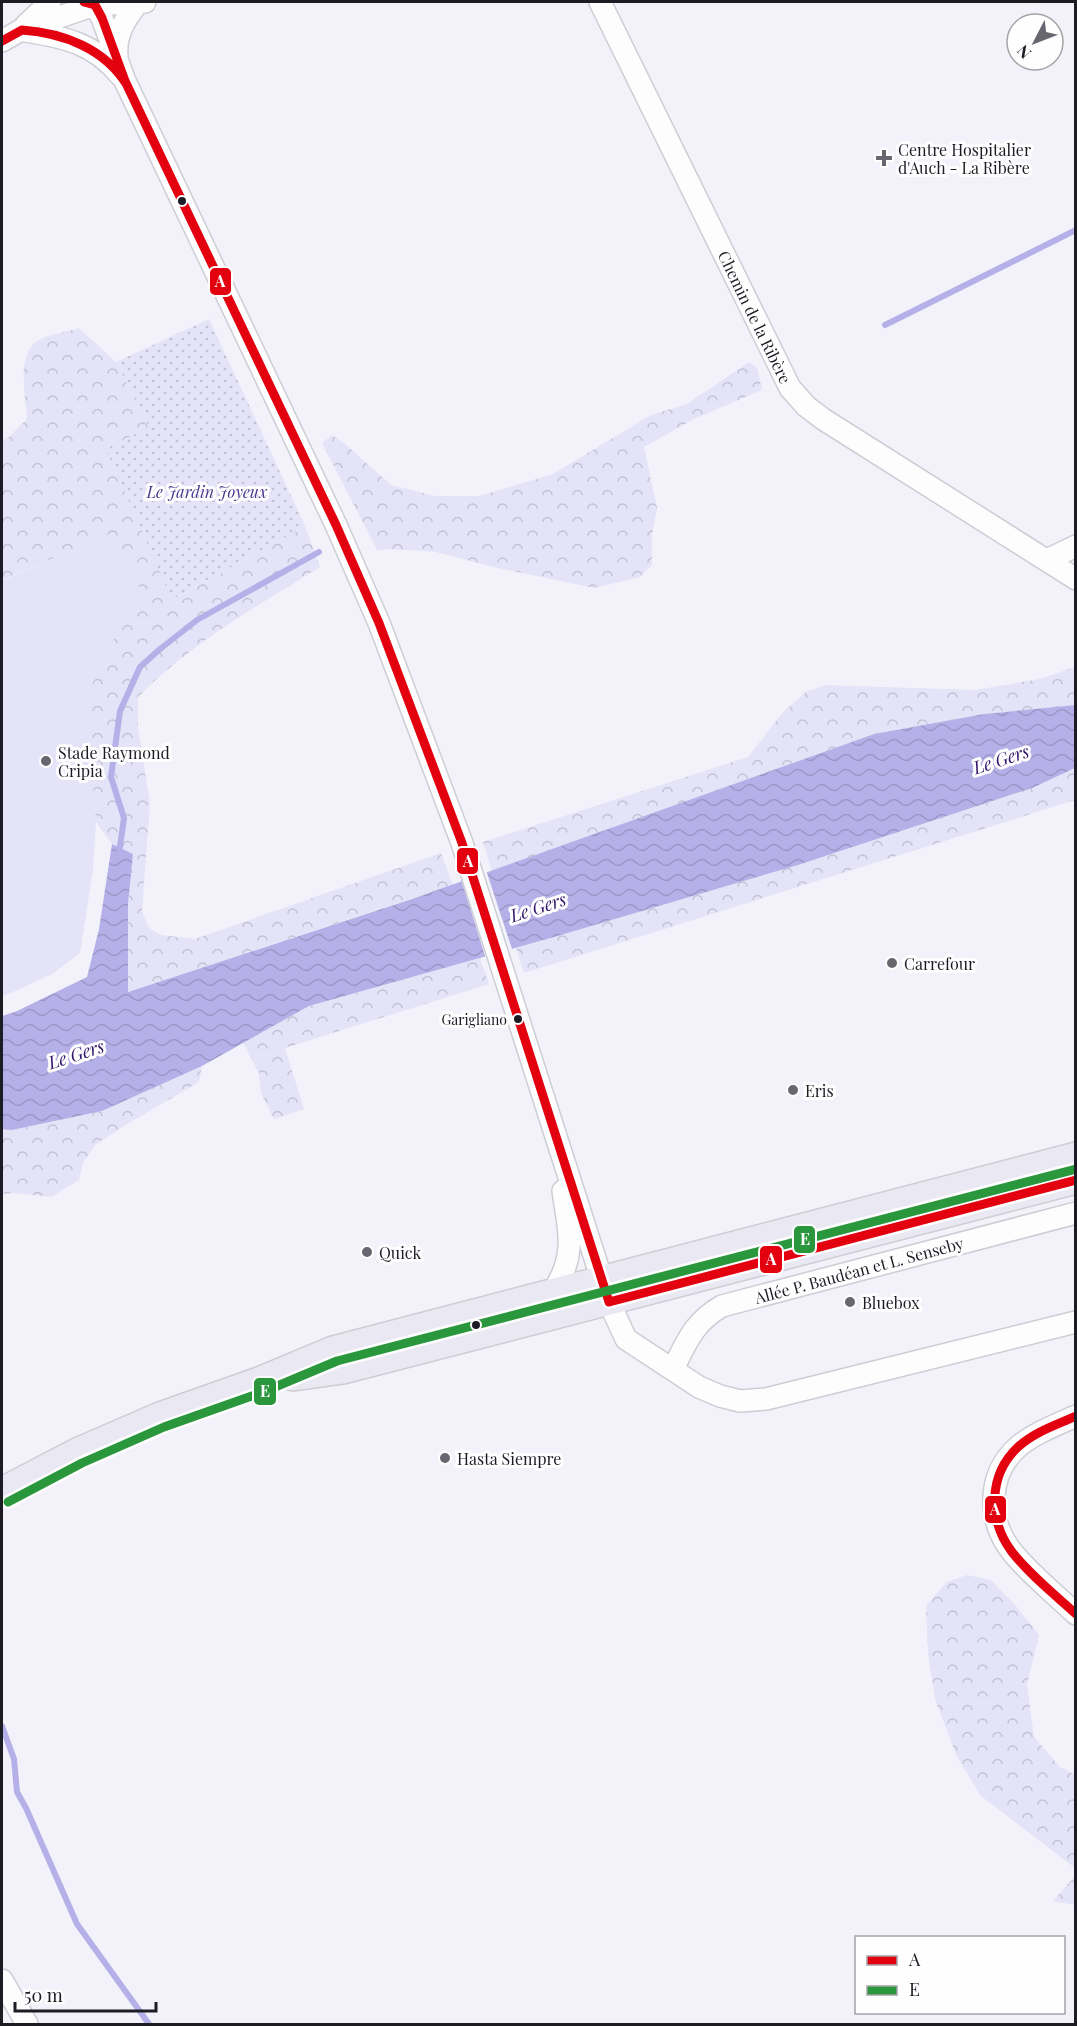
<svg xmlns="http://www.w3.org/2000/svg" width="1077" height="2026" viewBox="0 0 1077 2026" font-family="'Playfair Display',serif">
  <defs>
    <pattern id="forest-crowns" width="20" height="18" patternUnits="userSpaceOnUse" patternTransform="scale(1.5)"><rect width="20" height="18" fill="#e4e3f8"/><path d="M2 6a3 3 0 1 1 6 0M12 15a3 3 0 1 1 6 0" fill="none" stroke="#c3c2d4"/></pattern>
    <pattern id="park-dots" width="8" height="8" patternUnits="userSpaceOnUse" patternTransform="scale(1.5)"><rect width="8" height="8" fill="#e4e3f8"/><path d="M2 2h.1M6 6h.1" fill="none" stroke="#c3c2d4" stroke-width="1.8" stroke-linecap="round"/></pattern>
    <pattern id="water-waves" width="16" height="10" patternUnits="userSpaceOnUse" patternTransform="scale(1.5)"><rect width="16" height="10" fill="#b6b0e8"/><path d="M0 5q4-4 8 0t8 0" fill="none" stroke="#9c97c7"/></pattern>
  </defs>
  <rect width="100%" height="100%" fill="#f3f2fa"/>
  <!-- grass -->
  <path fill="#e4e3f8" d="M 114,531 L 147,605 L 128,621 L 86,701 L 96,822 L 93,870 L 80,953 L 52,974 L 2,997 L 2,581 Z"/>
  <!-- forest -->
  <path fill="url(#forest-crowns)" d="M 79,328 L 116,362 L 149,427 L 173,600 L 305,526 L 320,567 C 256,607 191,643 138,697 L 138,727 L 150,803 L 142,912 L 150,929 L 161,935 L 195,939 L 441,853 L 453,885 L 127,992 L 128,904 L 133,854 L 112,844 L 96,822 L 86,701 L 105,651 L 128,621 L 147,605 L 114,532 L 2,580 L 2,441 L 9,437 L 27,419 C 26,395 14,349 43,338 C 54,333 68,332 79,328 Z
    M 749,362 L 757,368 L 762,390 L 694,419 L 644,447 L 657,508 L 652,535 L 652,565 L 640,577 L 594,588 L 489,566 L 436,552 L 393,549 L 377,550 L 322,443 L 332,435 L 344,443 L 391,485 L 435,496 L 479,496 L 553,474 L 651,415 L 687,404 Z
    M 1075,667 L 1075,705 L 984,714 L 874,734 L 492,871 L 483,842 L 748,757 L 783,712 L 806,692 L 825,685 L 975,690 L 1040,679 Z
    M 1075,768 L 1075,800 L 524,973 L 516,948 L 798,865 L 1031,788 Z
    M 480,958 L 489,984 L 285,1048 L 304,1109 L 274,1119 L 261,1093 L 259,1073 L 243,1043 L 309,1006 Z
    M 202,1066 L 199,1082 L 124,1126 L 95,1145 L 83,1163 L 79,1180 L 51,1197 L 14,1193 L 2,1194 L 2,1129 L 12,1130 L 102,1111 Z
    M 967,1575 L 991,1580 L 1016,1606 L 1039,1635 L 1027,1685 L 1034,1737 L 1060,1767 L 1075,1775 L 1075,1868 L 981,1796 L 957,1757 L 935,1699 L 928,1654 L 926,1606 L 947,1582 Z
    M 1075,1876 L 1075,1905 L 1053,1901 Z"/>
  <!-- park -->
  <path fill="url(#park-dots)" d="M 209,319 L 305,526 L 172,600 L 106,449 L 149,427 L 116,362 Z"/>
  <!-- water -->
  <path fill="url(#water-waves)" d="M 1075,705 L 1075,768 L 1032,788 L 798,865 L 554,937 L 309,1006 L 202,1066 L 102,1111 L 12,1130 L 2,1129 L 2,1016 L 17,1011 L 87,977 L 99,929 L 112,844 L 133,854 L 128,904 L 128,992 L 412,899 L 874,734 L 984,714 Z"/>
  <!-- pier -->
  <path fill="#f3f2fa" d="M 486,870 L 513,952 L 486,959 L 461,879 Z"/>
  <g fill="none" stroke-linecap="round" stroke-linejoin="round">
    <!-- stream -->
    <path stroke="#b6b0e8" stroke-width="6" d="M 885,325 L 1076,230
      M 119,854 L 124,818 L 111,777 L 120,711 L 140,667 L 160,649 L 197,620 L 319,552
      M 2,1726 L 14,1759 L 17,1792 L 26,1808 L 77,1924 L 149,2024"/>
    <defs>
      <path id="minor" d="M 600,2 L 790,388 L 806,406 L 823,419 L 1076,579
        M 95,5 L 102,18 L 125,81 L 336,525 L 379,623 L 462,843 L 609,1302 L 626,1339 L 699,1387 L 720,1396 L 740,1401 L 766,1399 L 1076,1322
        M 25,26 L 50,2
        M 25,31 C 64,37 94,43 121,76
        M 2,41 L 21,30 L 95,5 L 145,2
        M 117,56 C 115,35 125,19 138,3
        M 1047,560 L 1076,546
        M 553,1292 C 577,1254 569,1232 563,1191
        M 673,1369 C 687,1341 694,1322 722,1306 L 1076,1213
        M 1076,1416 C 1056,1425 1035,1433 1019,1446 C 986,1474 987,1522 1013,1553 C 1031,1575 1055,1594 1076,1614
        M 2,1980 L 27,2024"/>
      <path id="major" d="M 293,1377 L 343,1370 L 1076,1180
        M 2,1491 L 77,1452 L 160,1416 L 259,1381 L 333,1350 L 1076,1156"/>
    </defs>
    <!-- minor casing -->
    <use href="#minor" stroke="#cdcdd5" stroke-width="24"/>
    <!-- major casing -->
    <use href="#major" stroke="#cecdd2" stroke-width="30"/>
    <!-- minor -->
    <use href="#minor" stroke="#fdfdfe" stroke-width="21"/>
    <!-- major -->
    <use href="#major" stroke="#eae8f2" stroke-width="27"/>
    <defs>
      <path id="bus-1" d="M 84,2 L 95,5 L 102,18 L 125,81 L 336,525 L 379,623 L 462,843 L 609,1302 L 1076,1180
        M 2,41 L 22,30 C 64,33 105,49 127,85
        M 1076,1416 C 1056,1425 1034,1432 1018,1447 C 988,1475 988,1520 1012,1552 C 1030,1575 1054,1594 1076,1614"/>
      <path id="bus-2" d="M 8,1502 L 82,1463 L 164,1427 L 263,1392 L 337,1361 L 1076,1169"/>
    </defs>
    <!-- bus-1 casing -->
    <use href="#bus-1" stroke="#fefefe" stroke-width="14"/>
    <!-- bus-2 casing -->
    <use href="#bus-2" stroke="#fefefe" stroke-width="14"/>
    <!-- bus-1 -->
    <use href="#bus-1" stroke="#e3000f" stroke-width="9"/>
    <!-- bus-2 -->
    <use href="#bus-2" stroke="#2a973d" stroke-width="9"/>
  </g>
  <!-- markers -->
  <g fill="#686770" stroke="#fefefe" stroke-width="2">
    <path d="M881 149h6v6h6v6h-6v6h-6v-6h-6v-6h6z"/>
    <circle cx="46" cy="761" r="6"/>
    <circle cx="892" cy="963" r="6"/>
    <circle cx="793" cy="1090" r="6"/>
    <circle cx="367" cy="1252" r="6"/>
    <circle cx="850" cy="1302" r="6"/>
    <circle cx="445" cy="1458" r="6"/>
  </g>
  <g fill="#1d1c25" stroke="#fefefe" stroke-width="2">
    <circle cx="182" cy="201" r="5"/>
    <circle cx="518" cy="1019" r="5"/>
    <circle cx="476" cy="1325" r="5"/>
  </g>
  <g text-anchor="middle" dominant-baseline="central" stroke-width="6" stroke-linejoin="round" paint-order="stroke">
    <!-- bus labels -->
    <g font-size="14" fill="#1d1c25" stroke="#fefefe" text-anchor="end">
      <text x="507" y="1019">Garigliano</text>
    </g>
    <!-- poi labels -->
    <g font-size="16" fill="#1d1c25" stroke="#fefefe" text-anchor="start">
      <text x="898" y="149">Centre Hospitalier<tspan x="898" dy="18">d'Auch - La Ribère</tspan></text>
      <text x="58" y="752">Stade Raymond<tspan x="58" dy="18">Cripia</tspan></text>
      <text x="904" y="963">Carrefour</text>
      <text x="805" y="1090">Eris</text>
      <text x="379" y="1252">Quick</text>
      <text x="862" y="1302">Bluebox</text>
      <text x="457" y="1458">Hasta Siempre</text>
    </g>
    <!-- street labels -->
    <g font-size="16" fill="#1d1c25" stroke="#fefefe">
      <text transform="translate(755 317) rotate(64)">Chemin de la Ribère</text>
      <text transform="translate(859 1270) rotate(-15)">Allée P. Baudéan et L. Senseby</text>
    </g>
    <!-- park labels -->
    <g font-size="16" font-style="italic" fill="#49358f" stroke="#fefefe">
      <text x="207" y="491">Le Jardin Joyeux</text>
    </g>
    <!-- water labels -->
    <g font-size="18" font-style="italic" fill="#2f136c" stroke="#fefefe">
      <text transform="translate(1001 759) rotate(-18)">Le Gers</text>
      <text transform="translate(538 907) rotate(-18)">Le Gers</text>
      <text transform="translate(76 1054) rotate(-18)">Le Gers</text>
    </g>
  </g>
  <g stroke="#fefefe" stroke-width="2">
    <rect x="209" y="267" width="23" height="29" rx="6" fill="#e3000f"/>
    <rect x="456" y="847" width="23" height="28" rx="6" fill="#e3000f"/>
    <rect x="793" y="1225" width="23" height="29" rx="6" fill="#2a973d"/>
    <rect x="759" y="1245" width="24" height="29" rx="6" fill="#e3000f"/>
    <rect x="253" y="1377" width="24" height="29" rx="6" fill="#2a973d"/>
    <rect x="984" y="1495" width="23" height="29" rx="6" fill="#e3000f"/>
  </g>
  <g font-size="16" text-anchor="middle" font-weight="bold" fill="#fff">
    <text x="220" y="287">A</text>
    <text x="468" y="867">A</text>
    <text x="805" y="1245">E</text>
    <text x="771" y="1265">A</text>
    <text x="265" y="1397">E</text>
    <text x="995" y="1515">A</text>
  </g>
  <!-- border -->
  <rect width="1077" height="2026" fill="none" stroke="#1d1c25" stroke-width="6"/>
  <!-- legend -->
  <rect x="855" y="1936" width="210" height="78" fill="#fefefe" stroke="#a4a4a7" stroke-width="1.5"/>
  <rect x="867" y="1956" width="30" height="9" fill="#e3000f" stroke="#a4a4a7" stroke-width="1.5"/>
  <text x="909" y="1966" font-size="18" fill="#1d1c25">A</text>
  <rect x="867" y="1986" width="30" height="9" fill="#2a973d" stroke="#a4a4a7" stroke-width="1.5"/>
  <text x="909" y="1996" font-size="18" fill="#1d1c25">E</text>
  <!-- north arrow -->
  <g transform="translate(1035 42) rotate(228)"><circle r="28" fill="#fefefe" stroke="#a4a4a7" stroke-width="1.5"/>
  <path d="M0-4.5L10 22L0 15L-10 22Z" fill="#686770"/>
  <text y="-9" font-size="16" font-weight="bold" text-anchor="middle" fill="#1d1c25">N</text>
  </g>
  <!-- scale -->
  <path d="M15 2002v9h141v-9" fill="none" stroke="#1d1c25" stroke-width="3"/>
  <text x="24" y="2002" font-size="18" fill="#1d1c25" stroke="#fefefe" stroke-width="4.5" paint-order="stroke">50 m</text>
</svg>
